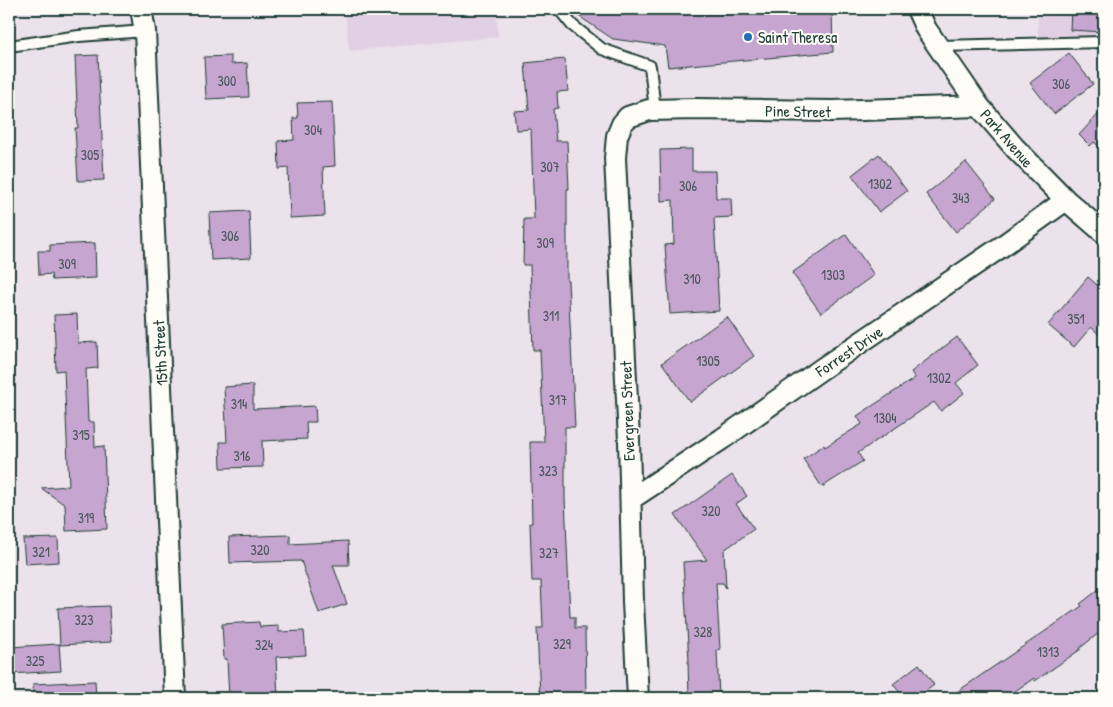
<svg xmlns="http://www.w3.org/2000/svg" width="1113" height="707" viewBox="0 0 1113 707" font-family="'Patrick Hand',sans-serif">
  <rect width="100%" height="100%" fill="#ece2eb"/>
  <filter id="ink" filterUnits="userSpaceOnUse"><feTurbulence type="fractalNoise" baseFrequency=".02" numOctaves="2"/><feDisplacementMap in="SourceGraphic" scale="10" xChannelSelector="R" yChannelSelector="G"/><feConvolveMatrix kernelMatrix="1 2 1 2 8 2 1 2 1" color-interpolation-filters="sRGB"/></filter>
  <g filter="url(#ink)">
    <!-- built -->
    <path fill="#e1d0e3" d="M 345,9 L 496,9 L 498,37 L 349,51 Z
      M 1038,9 L 1104,9 L 1104,37 L 1038,36 Z"/>
    <!-- building -->
    <path fill="#c6a5d0" stroke="#1f3d34" d="M 568,9 L 832,9 L 833,52 L 668,67 L 665,46 L 613,39 Z
      M 1071,9 L 1104,9 L 1104,32 L 1070,30 Z
      M 1069,53 L 1093,84 L 1054,114 L 1030,83 Z
      M 98,55 L 104,180 L 78,181 L 75,128 L 78,128 L 75,56 Z
      M 231,56 L 231,64 L 247,63 L 249,97 L 206,99 L 204,57 Z
      M 565,59 L 568,91 L 557,92 L 558,108 L 553,109 L 556,141 L 567,141 L 569,189 L 567,189 L 567,281 L 568,281 L 575,427 L 565,427 L 565,497 L 570,617 L 575,617 L 575,628 L 585,628 L 586,698 L 540,698 L 537,628 L 543,628 L 541,581 L 532,581 L 530,523 L 532,523 L 530,442 L 544,442 L 540,350 L 533,350 L 530,265 L 523,265 L 524,219 L 534,219 L 531,129 L 516,130 L 514,111 L 529,110 L 525,63 Z
      M 332,102 L 335,166 L 323,167 L 325,216 L 290,218 L 288,168 L 279,169 L 278,141 L 294,140 L 293,118 L 298,118 L 297,103 Z
      M 1104,108 L 1104,151 L 1094,142 L 1090,146 L 1079,135 Z
      M 692,149 L 692,171 L 715,171 L 716,198 L 731,198 L 732,217 L 714,218 L 719,311 L 670,314 L 665,245 L 674,244 L 673,200 L 661,201 L 660,150 Z
      M 879,154 L 907,191 L 879,212 L 852,175 Z
      M 966,162 L 995,199 L 956,232 L 926,194 Z
      M 249,211 L 251,258 L 211,260 L 209,213 Z
      M 846,234 L 874,275 L 821,313 L 792,273 Z
      M 95,243 L 96,278 L 52,280 L 51,274 L 39,275 L 38,251 L 50,251 L 50,245 Z
      M 1088,277 L 1104,291 L 1104,339 L 1091,327 L 1074,347 L 1048,325 Z
      M 77,314 L 78,343 L 97,342 L 98,368 L 86,369 L 88,422 L 94,422 L 95,447 L 104,446 L 107,529 L 66,531 L 65,505 L 41,488 L 69,486 L 64,370 L 56,371 L 54,315 Z
      M 727,317 L 754,356 L 690,402 L 662,363 Z
      M 957,337 L 978,365 L 956,383 L 964,393 L 941,411 L 934,402 L 858,453 L 863,461 L 822,487 L 803,459 L 824,445 L 825,447 L 862,424 L 857,416 L 915,378 L 911,372 Z
      M 253,385 L 253,409 L 315,406 L 316,422 L 306,422 L 307,439 L 262,441 L 263,467 L 221,468 L 220,442 L 227,442 L 224,387 Z
      M 732,475 L 747,496 L 736,504 L 754,529 L 724,550 L 726,588 L 723,583 L 716,583 L 720,649 L 717,650 L 719,698 L 689,698 L 688,661 L 689,661 L 683,562 L 707,560 L 675,515 Z
      M 290,535 L 290,544 L 348,541 L 349,565 L 333,565 L 347,604 L 319,613 L 301,561 L 230,563 L 229,537 Z
      M 58,538 L 59,562 L 25,564 L 23,539 Z
      M 1098,590 L 1104,599 L 1104,629 L 1080,648 L 1081,649 L 1035,681 L 1034,678 L 1005,698 L 948,698 L 1082,606 L 1080,604 Z
      M 109,606 L 111,642 L 60,645 L 58,608 Z
      M 259,622 L 260,627 L 279,626 L 279,632 L 304,631 L 306,655 L 276,657 L 278,698 L 229,698 L 227,659 L 224,659 L 222,624 Z
      M 59,644 L 61,671 L 10,674 L 9,647 Z
      M 919,664 L 934,685 L 917,698 L 904,698 L 893,684 Z
      M 95,681 L 96,698 L 33,698 L 33,684 Z"/>
    <g fill="none" stroke-linecap="round" stroke-linejoin="round">
      <defs>
        <path id="service" d="M 559,9 L 572,25 L 602,49 L 650,66 L 655,110
          M 9,46 L 79,36 L 145,31
          M 938,46 L 1104,42"/>
        <path id="minor" d="M 141,9 L 145,31 L 175,698
          M 917,9 L 926,29 L 979,106 L 1015,148 L 1066,200 L 1104,233
          M 631,499 L 722,439 L 820,370 L 1001,247 L 1066,200
          M 638,698 L 633,602 L 629,440 L 615,158 L 617,136 L 622,124 L 628,117 L 649,110 L 695,109 L 833,111 L 979,106"/>
      </defs>
      <!-- service casing -->
      <use href="#service" stroke="#1f3d34" stroke-width="14"/>
      <!-- minor casing -->
      <use href="#minor" stroke="#1f3d34" stroke-width="24"/>
      <!-- service -->
      <use href="#service" stroke="#fdfcf7" stroke-width="10"/>
      <!-- minor -->
      <use href="#minor" stroke="#fdfcf7" stroke-width="20"/>
    </g>
  </g>
  <!-- markers -->
  <circle fill="#1f6fb2" stroke="#fdfcf7" stroke-width="2" cx="748" cy="37" r="5"/>
  <g text-anchor="middle" dominant-baseline="central" stroke-width="4" stroke-linejoin="round" paint-order="stroke">
    <!-- number labels -->
    <g font-size="14" fill="#49575b">
      <text x="227" y="80">300</text>
      <text x="1061" y="83">306</text>
      <text x="313" y="129">304</text>
      <text x="90" y="154">305</text>
      <text x="550" y="166">307</text>
      <text x="880" y="183">1302</text>
      <text x="688" y="185">306</text>
      <text x="961" y="197">343</text>
      <text x="230" y="235">306</text>
      <text x="545" y="242">309</text>
      <text x="67" y="263">309</text>
      <text x="833" y="274">1303</text>
      <text x="692" y="278">310</text>
      <text x="551" y="315">311</text>
      <text x="1076" y="318">351</text>
      <text x="708" y="360">1305</text>
      <text x="939" y="377">1302</text>
      <text x="558" y="399">317</text>
      <text x="239" y="403">314</text>
      <text x="885" y="417">1304</text>
      <text x="81" y="434">315</text>
      <text x="242" y="455">316</text>
      <text x="548" y="470">323</text>
      <text x="711" y="510">320</text>
      <text x="86" y="517">319</text>
      <text x="260" y="549">320</text>
      <text x="41" y="551">321</text>
      <text x="549" y="552">327</text>
      <text x="84" y="619">323</text>
      <text x="703" y="631">328</text>
      <text x="562" y="643">329</text>
      <text x="264" y="644">324</text>
      <text x="1048" y="651">1313</text>
      <text x="35" y="660">325</text>
    </g>
    <!-- poi labels -->
    <g font-size="16" fill="#1f3d34" stroke="#fdfcf7" text-anchor="start">
      <text x="758" y="37">Saint Theresa</text>
    </g>
    <!-- street labels -->
    <g font-size="16" fill="#1f3d34" stroke="#fdfcf7">
      <text transform="translate(798 111) rotate(1)">Pine Street</text>
      <text transform="translate(1007 138) rotate(49)">Park Avenue</text>
      <text transform="translate(849 351) rotate(-34)">Forrest Drive</text>
      <text transform="translate(160 353) rotate(-93)">15th Street</text>
      <text transform="translate(627 411) rotate(-92)">Evergreen Street</text>
    </g>
  </g>
  <!-- margin -->
  <rect width="1113" height="707" fill="none" stroke="#fdfcf7" stroke-width="30"/>
  <rect x="15" y="15" width="1083" height="677" fill="none" stroke="#1f3d34" stroke-width="2" filter="url(#ink)"/>
</svg>
